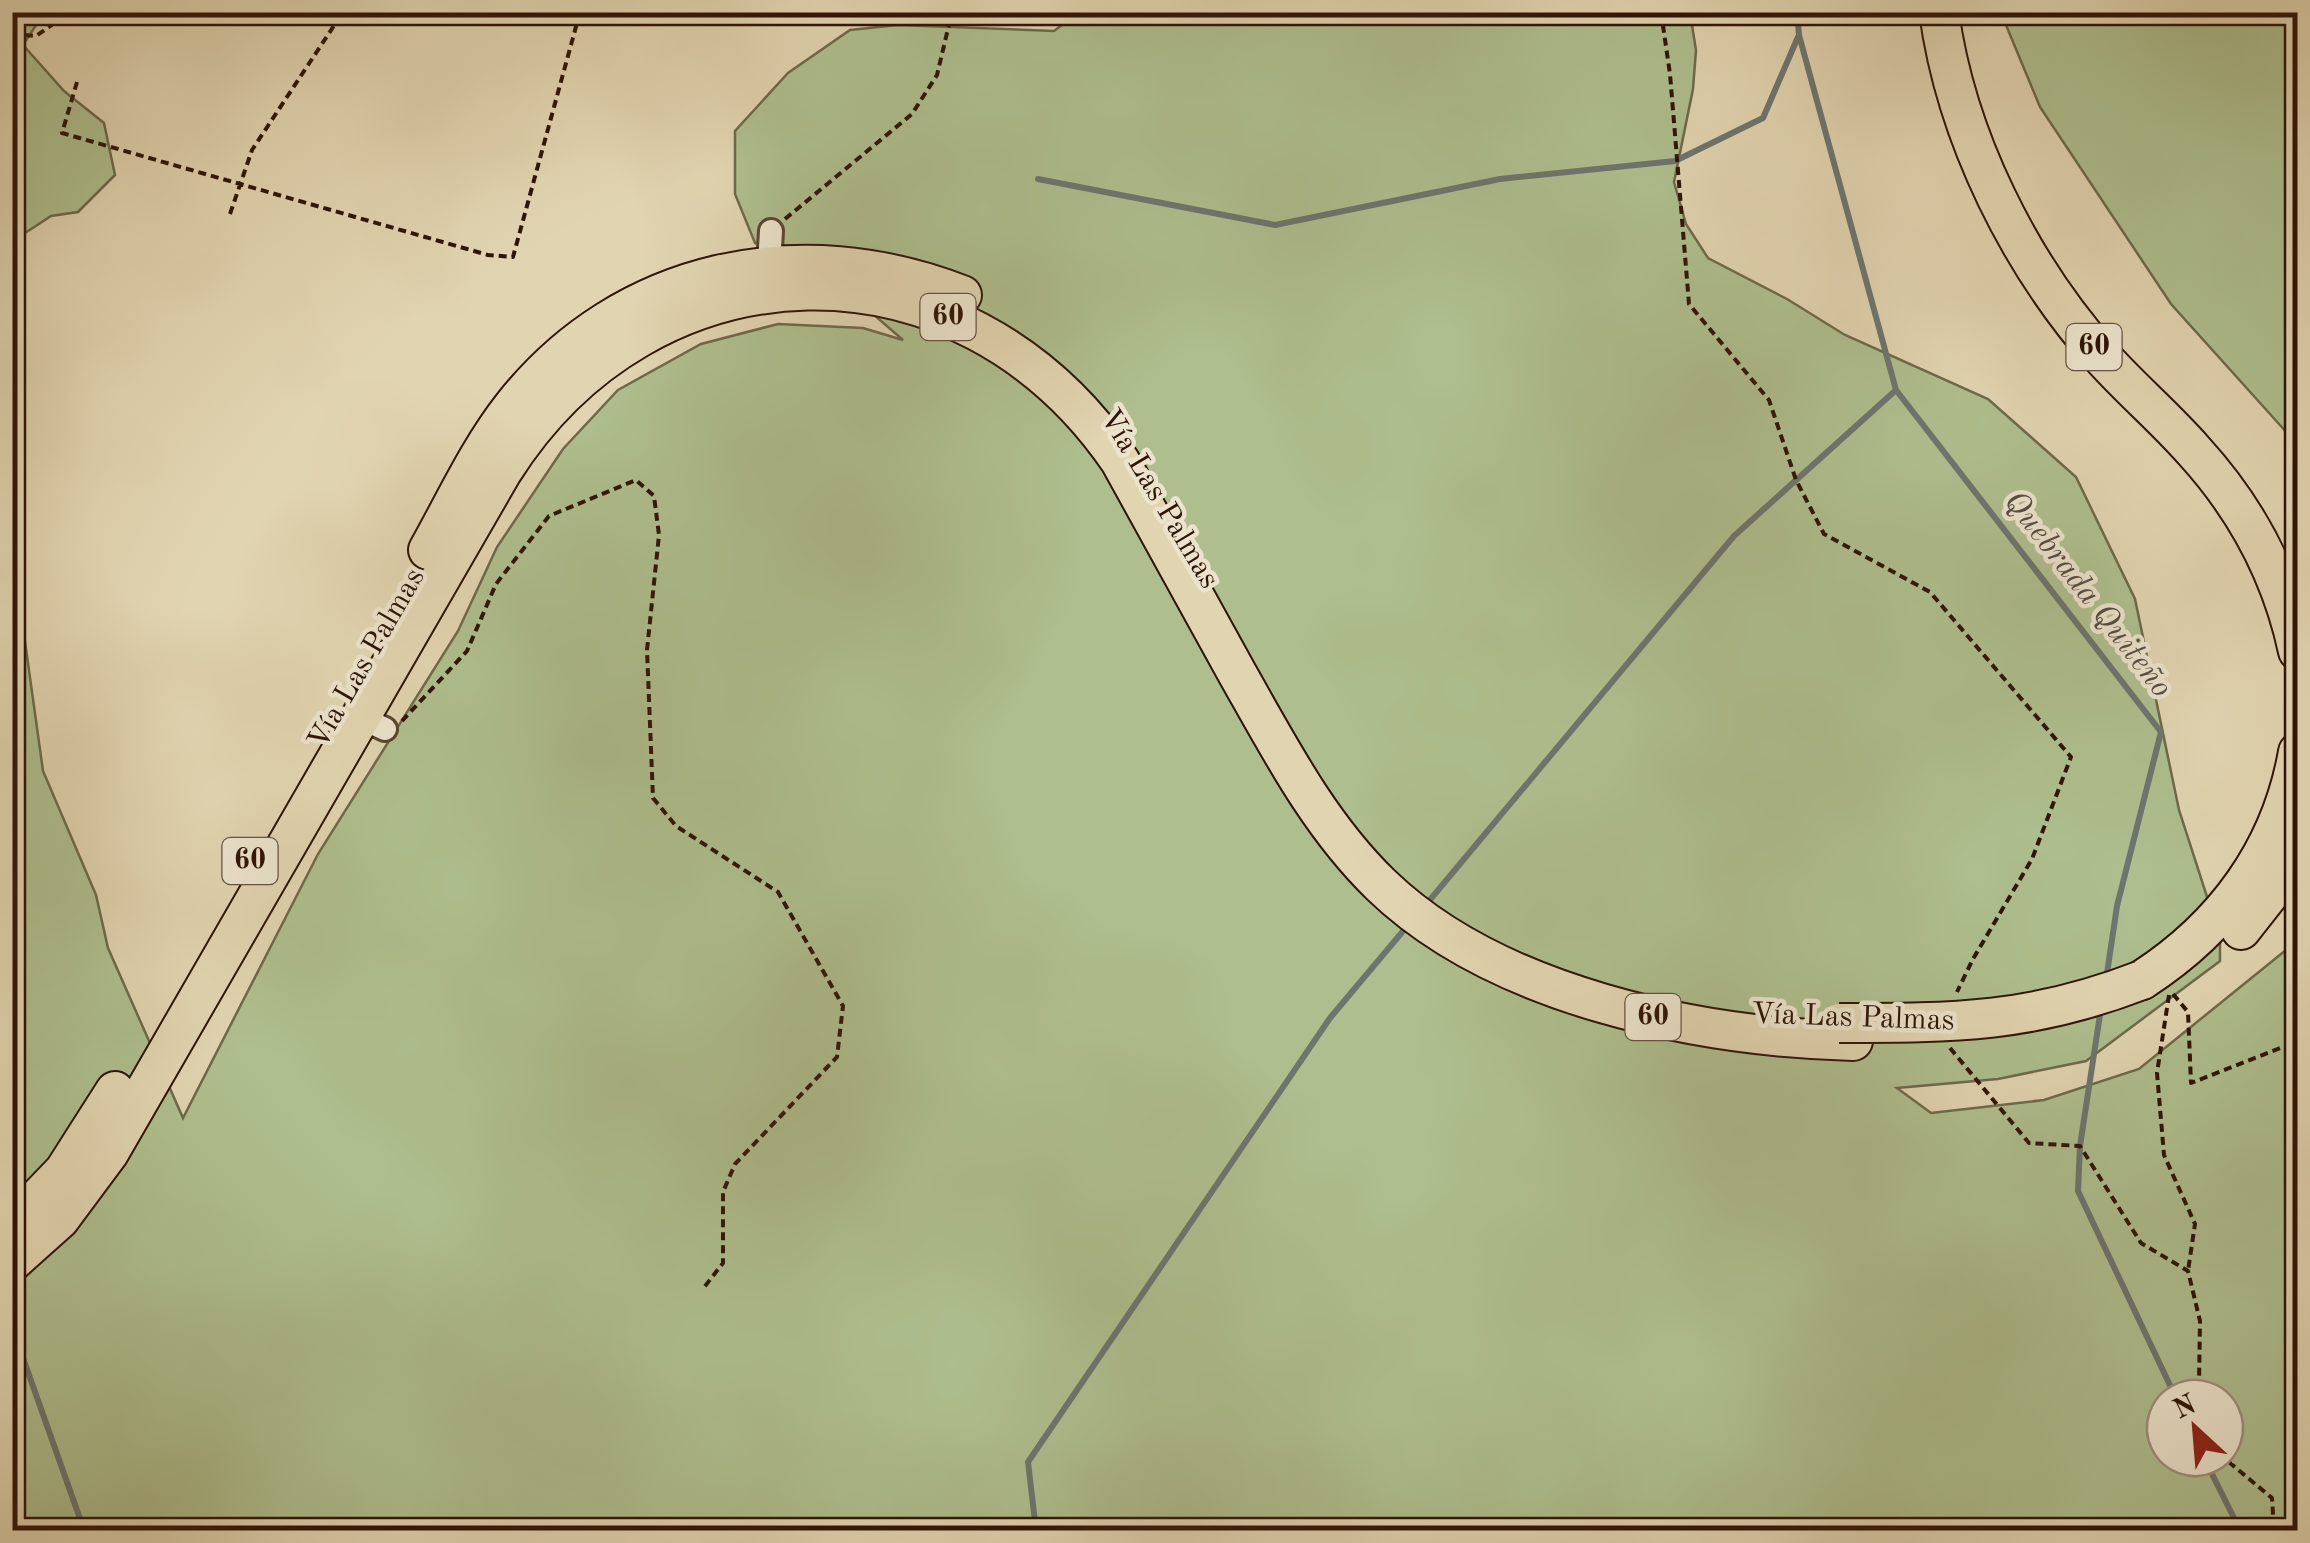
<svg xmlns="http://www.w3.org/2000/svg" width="2310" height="1543" viewBox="0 0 2310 1543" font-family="'Old Standard TT',serif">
  <rect width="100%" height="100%" fill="#e1d4b0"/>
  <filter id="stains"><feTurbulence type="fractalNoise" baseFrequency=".002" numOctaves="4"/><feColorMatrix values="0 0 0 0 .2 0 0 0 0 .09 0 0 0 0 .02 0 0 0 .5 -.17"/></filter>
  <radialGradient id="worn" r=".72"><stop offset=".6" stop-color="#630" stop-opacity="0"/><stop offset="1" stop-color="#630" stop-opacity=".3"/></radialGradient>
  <!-- green -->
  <path fill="#aebe8e" stroke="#6e694a" stroke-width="2.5" fill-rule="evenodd" d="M 13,12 L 44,13 L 23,45 L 64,91 L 104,123 L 115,175 L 78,212 L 51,216 L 13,241 Z
    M 1078,13 L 1690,13 L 1696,50 L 1693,89 L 1674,182 L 1686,224 L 1708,258 L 1787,299 L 1845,335 L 1988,399 L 2076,477 L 2135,599 L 2179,810 L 2220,937 L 2220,961 L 2086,1061 L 1998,1079 L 1897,1088 L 1931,1113 L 2044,1100 L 2139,1069 L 2297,941 L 2297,1530 L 13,1530 L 12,548 L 43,771 L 96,895 L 108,948 L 183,1118 L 318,854 L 458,631 L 497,547 L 563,449 L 618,390 L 701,344 L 778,324 L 863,328 L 903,340 L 873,314 L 755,243 L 735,194 L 735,131 L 788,73 L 850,30 L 898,25 L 1054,31 ZM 2165,1398 L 2225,1398 L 2225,1458 L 2165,1458 Z
    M 2001,13 L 2297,13 L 2297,444 L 2171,304 L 2040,107 Z"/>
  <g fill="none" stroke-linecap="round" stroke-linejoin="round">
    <!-- stream -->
    <path stroke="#6d756f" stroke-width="6" d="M 1797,12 L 1799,35 L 1896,390 L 2161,732 L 2117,906 L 2106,980
      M 1038,179 L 1275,225 L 1500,179 L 1675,161 L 1763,118 L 1798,37
      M 1424,907 L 1734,536 L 1896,390
      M 2101,1008 L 2080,1146 L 2078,1191 L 2176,1398
      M 12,1327 L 84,1530
      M 2204,1458 L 2240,1530
      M 1036,1530 L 1028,1462 L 1330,1018 L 1409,924"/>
    <defs>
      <path id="minor" d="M 769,265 L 771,231
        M 361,718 L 385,729"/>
      <path id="trunk" d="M 1939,12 C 1956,137 2020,265 2104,359 C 2133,391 2166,419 2194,451 C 2246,508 2282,576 2298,651
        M 428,550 C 455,502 479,449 513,406 C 623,267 801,232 962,295
        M 2241,930 L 2274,888 L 2298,845
        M 2142,980 C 2224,927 2281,850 2298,752
        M 12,1225 L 64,1171 L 115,1091
        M 12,1262 L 60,1219 L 109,1153 L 502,472 C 651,235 962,229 1120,461 C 1159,532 1198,602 1237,673 C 1279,747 1319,825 1381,885 C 1496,996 1698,1037 1853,1041"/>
    </defs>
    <!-- minor casing -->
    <use href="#minor" stroke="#5b4430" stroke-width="28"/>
    <!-- trunk casing -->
    <use href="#trunk" stroke="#2e1406" stroke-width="42"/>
    <!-- path -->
    <path stroke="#2e1406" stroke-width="4" stroke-dasharray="8 5" stroke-linecap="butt" d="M 1661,12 L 1670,74 L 1689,304 L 1769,400 L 1796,480 L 1824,534 L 1930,592 L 2071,757 L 2032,859 L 1973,959 L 1957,992
      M 12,34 L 36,36 L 70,12
      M 77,82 L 62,133 L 488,255 L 513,257 L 580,12
      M 230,214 L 252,150 L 343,12
      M 785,219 L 912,114 L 937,75 L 952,12
      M 402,721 L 467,651 L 496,584 L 549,516 L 636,480 L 654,496 L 659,535 L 647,650 L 653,798 L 676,826 L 778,892 L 843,1006 L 837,1057 L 735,1164 L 723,1192 L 723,1263 L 702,1290
      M 2173,994 L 2188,1012 L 2191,1083 L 2288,1045 L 2298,1044
      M 2169,995 L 2157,1073 L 2164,1155 L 2195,1224 L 2188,1271
      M 1950,1048 L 2029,1143 L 2080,1146 L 2141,1243 L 2188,1271 L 2200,1321 L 2199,1383 L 2208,1398
      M 2225,1424 L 2231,1434 L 2230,1463 L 2272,1498 L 2274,1530"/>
    <!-- minor -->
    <use href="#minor" stroke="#ece3cc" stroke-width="22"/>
    <!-- trunk -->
    <use href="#trunk" stroke="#e1d4b0" stroke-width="38"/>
    <defs>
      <path id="trunk-bridge" d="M 1839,1023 C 1955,1023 2031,1023 2142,980"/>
    </defs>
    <!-- trunk-bridge casing -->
    <use href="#trunk-bridge" stroke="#2e1406" stroke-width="42" stroke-linecap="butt"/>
    <!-- trunk-bridge -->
    <use href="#trunk-bridge" stroke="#e1d4b0" stroke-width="38"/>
  </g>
  <g text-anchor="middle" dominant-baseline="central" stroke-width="9" stroke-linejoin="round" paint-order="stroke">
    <!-- shield labels -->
    <g fill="#ece3cc" stroke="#675241" stroke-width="2.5">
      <rect x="920.5" y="294" width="55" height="46" rx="8"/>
      <rect x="2066.5" y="324" width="55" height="46" rx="8"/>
      <rect x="222.5" y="838" width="55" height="46" rx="8"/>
      <rect x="1625.5" y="994" width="55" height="46" rx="8"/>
    </g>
    <g font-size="28" font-weight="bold" fill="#2e1406">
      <text x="948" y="317">60</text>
      <text x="2094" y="347">60</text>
      <text x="250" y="861">60</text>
      <text x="1653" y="1017">60</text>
    </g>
    <!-- street labels -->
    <g font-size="30" fill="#2e1406" stroke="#ece3cc">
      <text transform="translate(1159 499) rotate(59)">Vía Las Palmas</text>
      <text transform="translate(367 659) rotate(-60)">Vía Las Palmas</text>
      <text transform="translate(1853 1018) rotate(2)">Vía Las Palmas</text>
    </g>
    <!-- water labels -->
    <g font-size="32" font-style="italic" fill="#534d43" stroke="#ece3cc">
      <text transform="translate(2087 595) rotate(52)">Quebrada Quiteño</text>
    </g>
  </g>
  <!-- margin -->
  <rect width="2310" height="1543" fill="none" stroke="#e1d4b0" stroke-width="50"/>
  <rect x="15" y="15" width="2280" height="1513" fill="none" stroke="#2e1406" stroke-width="5"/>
  <rect x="25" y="25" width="2260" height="1493" fill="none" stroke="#2e1406" stroke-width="2.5"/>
  <!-- north arrow -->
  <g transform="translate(2195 1428) rotate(334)"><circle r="48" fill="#ece3cc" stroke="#a0907d" stroke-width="2.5"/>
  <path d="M0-8L18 38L0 25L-18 38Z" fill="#8f2418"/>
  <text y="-15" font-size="28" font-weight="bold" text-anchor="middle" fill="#2e1406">N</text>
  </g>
  <rect width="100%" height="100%" filter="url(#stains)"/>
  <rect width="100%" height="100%" fill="url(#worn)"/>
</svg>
